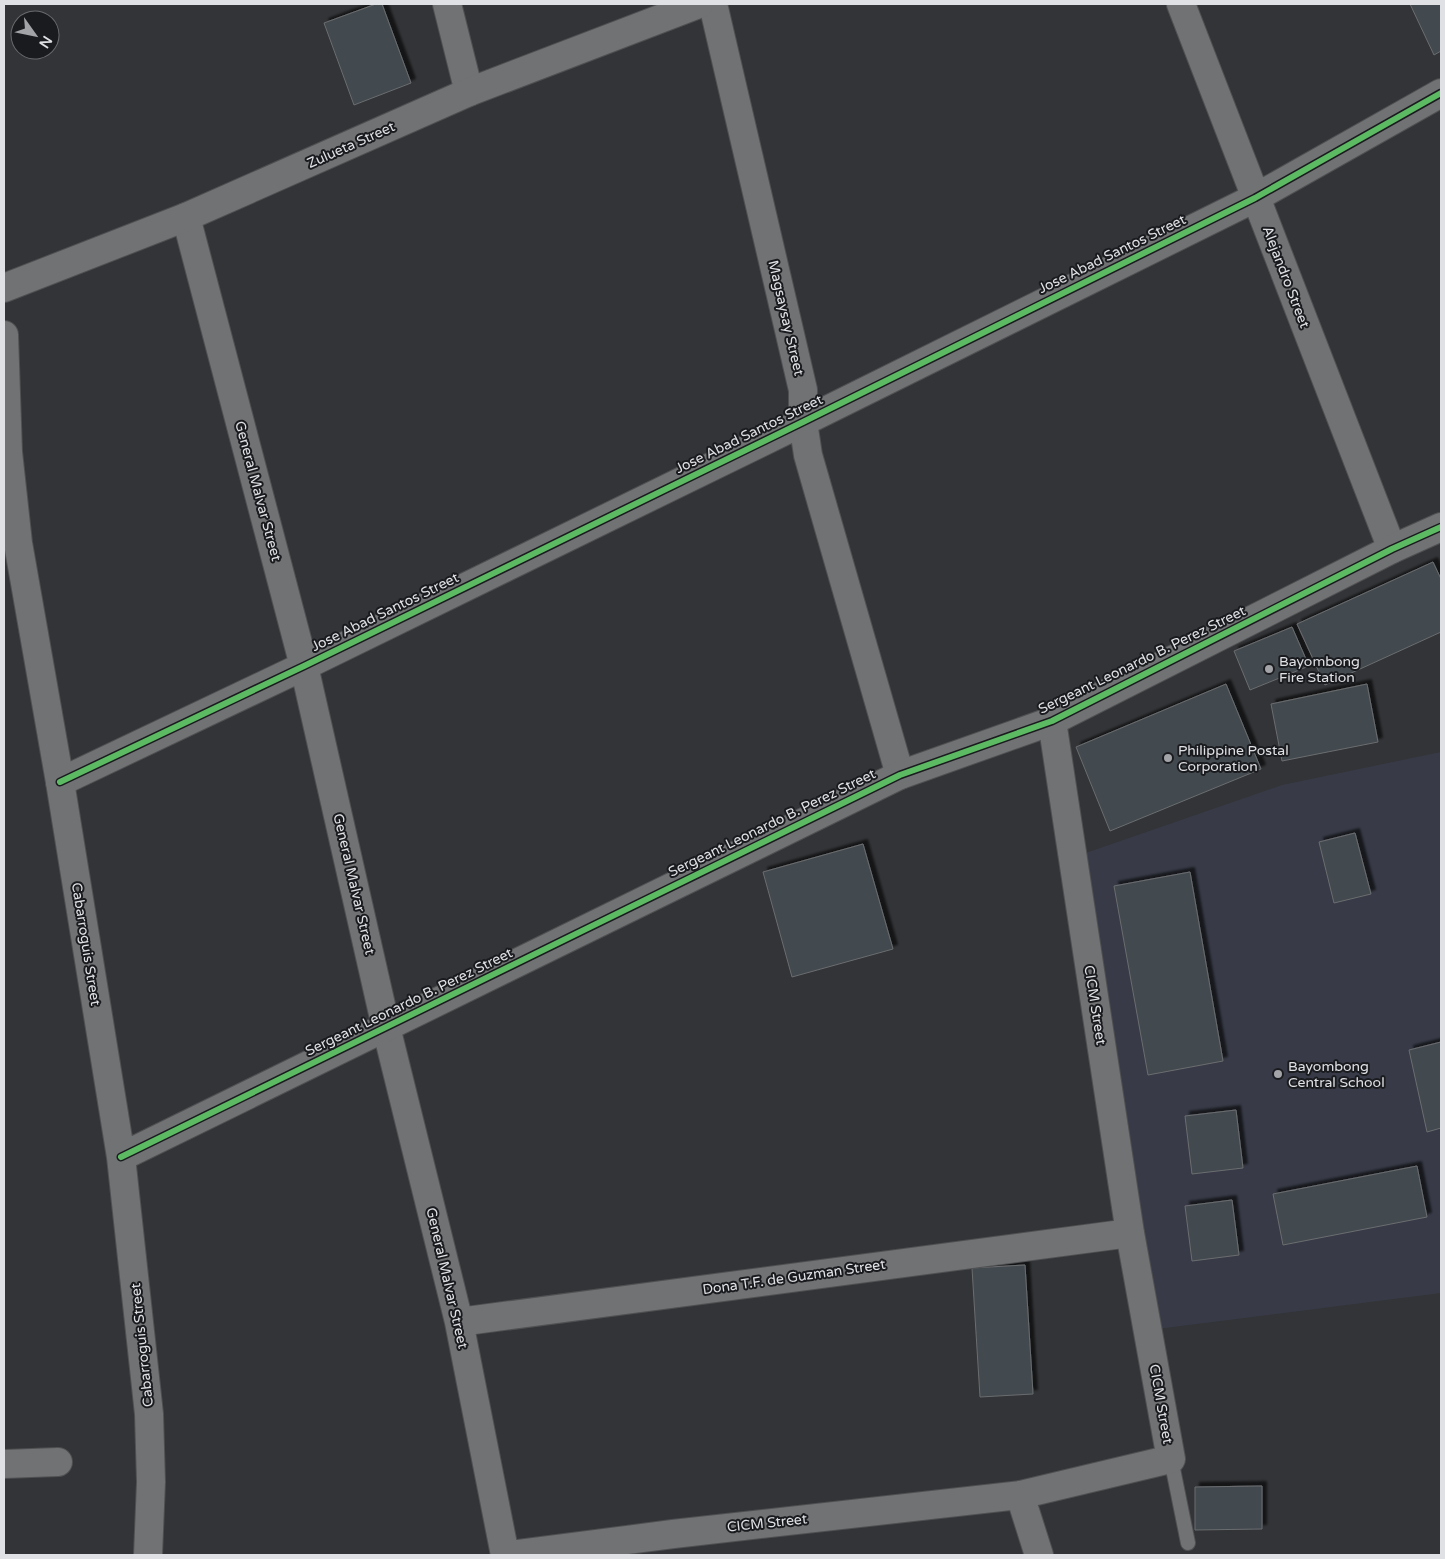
<svg xmlns="http://www.w3.org/2000/svg" width="1445" height="1559" viewBox="0 0 1445 1559" font-family="'Varela Round',sans-serif">
  <defs>
    <filter id="shadow"><feDropShadow dx="4.5" dy="-4.5" stdDeviation="1" flood-color="#0009"/></filter>
  </defs>
  <rect width="100%" height="100%" fill="#333437"/>
  <!-- built -->
  <path fill="#383b47" d="M 1441,752 L 1441,1293 L 1157,1329 L 1080,855 L 1282,785 Z"/>
  <!-- building -->
  <path fill="#42494f" stroke="#6b6d6f" filter="url(#shadow)" d="M 376,4 L 382,4 L 411,83 L 354,105 L 324,23 Z
    M 1410,4 L 1441,4 L 1441,51 L 1434,55 Z
    M 1433,562 L 1441,579 L 1441,632 L 1325,685 L 1297,624 Z
    M 1292,627 L 1309,666 L 1250,690 L 1234,651 Z
    M 1226,684 L 1261,769 L 1110,831 L 1076,747 Z
    M 1367,684 L 1378,742 L 1282,761 L 1271,704 Z
    M 1355,833 L 1371,894 L 1334,903 L 1319,842 Z
    M 863,844 L 893,949 L 792,977 L 763,872 Z
    M 1190,872 L 1223,1061 L 1148,1075 L 1114,886 Z
    M 1441,1042 L 1441,1128 L 1427,1132 L 1409,1050 Z
    M 1236,1110 L 1243,1168 L 1192,1174 L 1185,1116 Z
    M 1417,1166 L 1427,1217 L 1283,1245 L 1273,1194 Z
    M 1232,1200 L 1239,1255 L 1192,1261 L 1185,1206 Z
    M 1025,1265 L 1033,1394 L 980,1397 L 972,1268 Z
    M 1262,1486 L 1262,1529 L 1195,1530 L 1195,1487 Z"/>
  <g fill="none" stroke-linecap="round" stroke-linejoin="round">
    <defs>
      <path id="service" d="M 1171,1459 L 1188,1543"/>
      <path id="minor" d="M 447,4 L 469,92
        M 713,4 L 803,390 L 803,422 L 808,455 L 900,775
        M 1181,4 L 1392,549
        M 186,217 L 304,666 L 386,1027 L 459,1322 L 505,1555
        M 60,782 L 304,666 L 803,422 L 1255,198 L 1441,93
        M 459,1322 L 1130,1233
        M 4,1464 L 58,1462
        M 1020,1495 L 1039,1555
        M 511,1555 L 673,1534 L 1020,1495 L 1171,1459 L 1130,1233 L 1052,721"/>
      <path id="tertiary" d="M 4,288 L 186,217 L 469,92 L 699,4
        M 4,335 L 8,452 L 18,543 L 60,782 L 121,1157 L 149,1414 L 151,1482 L 148,1555
        M 121,1157 L 900,775 L 1052,721 L 1392,549 L 1441,527"/>
    </defs>
    <!-- service casing -->
    <use href="#service" stroke="#4f5052" stroke-width="16"/>
    <!-- minor casing -->
    <use href="#minor" stroke="#4f5052" stroke-width="30"/>
    <!-- tertiary casing -->
    <use href="#tertiary" stroke="#4f5052" stroke-width="30"/>
    <!-- service -->
    <use href="#service" stroke="#717274" stroke-width="14"/>
    <!-- minor -->
    <use href="#minor" stroke="#717274" stroke-width="28"/>
    <!-- tertiary -->
    <use href="#tertiary" stroke="#717274" stroke-width="28"/>
    <defs>
      <path id="cycleway" d="M 60,782 L 304,666 L 803,422 L 1255,198 L 1441,93
        M 121,1157 L 900,775 L 1052,721 L 1392,549 L 1441,527"/>
    </defs>
    <!-- cycleway casing -->
    <use href="#cycleway" stroke="#1a1b1e" stroke-width="9"/>
    <!-- cycleway -->
    <use href="#cycleway" stroke="#5cba63" stroke-width="6"/>
  </g>
  <!-- markers -->
  <g fill="#a3a4a8" stroke="#1a1b1e" stroke-width="2">
    <circle cx="1269" cy="669" r="5"/>
    <circle cx="1168" cy="758" r="5"/>
    <circle cx="1278" cy="1074" r="5"/>
  </g>
  <g text-anchor="middle" dominant-baseline="central" stroke-width="4" stroke-linejoin="round" paint-order="stroke">
    <!-- street labels -->
    <g font-size="14" fill="#e0e1e5" stroke="#1a1b1e">
      <text transform="translate(351 145) rotate(-24)">Zulueta Street</text>
      <text transform="translate(1112 254) rotate(-26)">Jose Abad Santos Street</text>
      <text transform="translate(1286 277) rotate(69)">Alejandro Street</text>
      <text transform="translate(786 318) rotate(77)">Magsaysay Street</text>
      <text transform="translate(749 434) rotate(-26)">Jose Abad Santos Street</text>
      <text transform="translate(258 491) rotate(75)">General Malvar Street</text>
      <text transform="translate(385 612) rotate(-26)">Jose Abad Santos Street</text>
      <text transform="translate(1142 660) rotate(-26)">Sergeant Leonardo B. Perez Street</text>
      <text transform="translate(772 823) rotate(-26)">Sergeant Leonardo B. Perez Street</text>
      <text transform="translate(354 884) rotate(77)">General Malvar Street</text>
      <text transform="translate(86 944) rotate(81)">Cabarroguis Street</text>
      <text transform="translate(409 1002) rotate(-26)">Sergeant Leonardo B. Perez Street</text>
      <text transform="translate(1095 1005) rotate(81)">CICM Street</text>
      <text transform="translate(794 1277) rotate(-8)">Dona T.F. de Guzman Street</text>
      <text transform="translate(447 1278) rotate(77)">General Malvar Street</text>
      <text transform="translate(142 1345) rotate(-96)">Cabarroguis Street</text>
      <text transform="translate(1161 1404) rotate(80)">CICM Street</text>
      <text transform="translate(767 1523) rotate(-6)">CICM Street</text>
    </g>
    <!-- poi labels -->
    <g font-size="14" fill="#e0e1e5" stroke="#1a1b1e" text-anchor="start">
      <text x="1279" y="661">Bayombong<tspan x="1279" dy="16">Fire Station</tspan></text>
      <text x="1178" y="750">Philippine Postal<tspan x="1178" dy="16">Corporation</tspan></text>
      <text x="1288" y="1066">Bayombong<tspan x="1288" dy="16">Central School</tspan></text>
    </g>
  </g>
  <!-- border -->
  <rect width="1445" height="1559" fill="none" stroke="#e0e1e5" stroke-width="10"/>
  <!-- north arrow -->
  <g transform="translate(35 35) rotate(123)"><circle r="24" fill="#1a1b1e" stroke="#696a6e"/>
  <path d="M0-4L9 19L0 12L-9 19Z" fill="#a3a4a8"/>
  <text y="-8" font-size="14" font-weight="bold" text-anchor="middle" fill="#e0e1e5">N</text>
  </g>
</svg>
